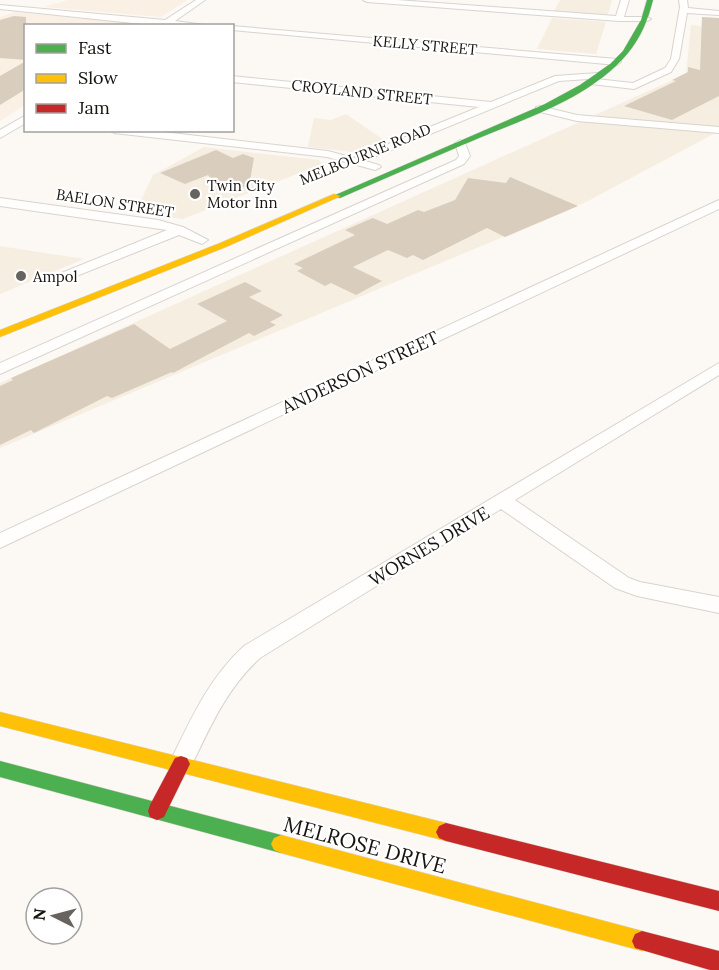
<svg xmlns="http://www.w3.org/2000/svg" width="719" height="970" viewBox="0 0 719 970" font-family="Lora,serif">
  <rect width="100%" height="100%" fill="#fcf8f4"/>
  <!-- commercial -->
  <path fill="#f7eee2" d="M 560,0 L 612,0 L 608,14 L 603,15 L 554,11 Z
    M 552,18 L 606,22 L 596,54 L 537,49 Z
    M 691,25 L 719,28 L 719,131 L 586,202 L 0,448 L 0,383 L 686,74 Z
    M 346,114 L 384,140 L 353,152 L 308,147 L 314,118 L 331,120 Z
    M 204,147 L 319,160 L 322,164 L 183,219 L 135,213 L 153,175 Z
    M 0,246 L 84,259 L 0,294 Z"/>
  <!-- built -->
  <path fill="#faf1e4" d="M 68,0 L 187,0 L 161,17 L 44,7 Z
    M 15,12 L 149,25 L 26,26 L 25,105 L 0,121 L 0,17 Z"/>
  <!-- building -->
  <path fill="#d9cebe" d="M 14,16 L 26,17 L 26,60 L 0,58 L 0,20 Z
    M 702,17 L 719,18 L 719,96 L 672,120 L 624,106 L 676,81 L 672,80 L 688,72 L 688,67 L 700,70 Z
    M 26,61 L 26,89 L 0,105 L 0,76 Z
    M 216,150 L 233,158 L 243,154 L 254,158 L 249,186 L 228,191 L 219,188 L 208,175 L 185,184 L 160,173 Z
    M 510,177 L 578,206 L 505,237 L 487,228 L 423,260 L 413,255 L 407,258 L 388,250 L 353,267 L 382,281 L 356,295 L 331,283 L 325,286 L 297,271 L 303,268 L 294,264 L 355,235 L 345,230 L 368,220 L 373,218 L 387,224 L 418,210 L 424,212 L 455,200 L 468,178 L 506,183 Z
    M 245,282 L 262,291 L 249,297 L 283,315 L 270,322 L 276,325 L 254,336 L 249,333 L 173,373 L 172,372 L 112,398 L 107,396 L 34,433 L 31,430 L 0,445 L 0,386 L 13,380 L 11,378 L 134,324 L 170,349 L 227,321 L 197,304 Z"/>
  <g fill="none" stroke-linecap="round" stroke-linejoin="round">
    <defs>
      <path id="street" d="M 196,0 L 205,0 L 175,21 L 212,26 L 161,26 L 0,9 L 0,5 L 165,20 Z
        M 363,0 L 397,0 L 616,16 L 621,0 L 629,0 L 624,17 L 647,17 L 651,19 L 647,21 L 619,21 L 367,2 Z
        M 679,0 L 687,0 L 688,8 L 719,11 L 719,15 L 687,13 L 679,59 L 671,72 L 634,89 L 591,84 L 588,83 L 588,79 L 559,81 L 365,161 L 379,165 L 381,167 L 375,170 L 327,157 L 114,133 L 109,130 L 146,130 L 328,151 L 354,158 L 479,107 L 232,82 L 232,76 L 491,102 L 555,76 L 598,73 L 603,76 L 596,79 L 633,83 L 665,68 L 671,59 L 680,7 Z
        M 232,26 L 617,59 L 621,62 L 617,65 L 232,30 Z
        M 540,106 L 577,115 L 719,127 L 719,133 L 577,121 L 536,111 L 536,107 Z
        M 26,115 L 26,123 L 0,138 L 0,130 Z
        M 460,140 L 465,143 L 470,156 L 464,164 L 0,374 L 0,363 L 456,160 L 459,156 L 455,143 Z
        M 0,198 L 158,220 L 183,227 L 208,240 L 202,244 L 179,235 L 64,281 L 57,277 L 59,274 L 167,230 L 0,206 Z
        M 719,200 L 719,209 L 0,548 L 0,533 Z
        M 719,363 L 719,375 L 515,500 L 629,578 L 640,582 L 719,597 L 719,613 L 637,596 L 615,588 L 501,509 L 260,658 C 225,690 209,730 189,771 L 181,775 L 173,771 L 169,764 C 190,721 208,679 244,646 Z"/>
      <path id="fast" d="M 647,0 L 653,0 C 648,20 641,37 628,53 C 592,97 529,117 479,138 C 432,158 386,178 340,198 L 333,196 L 545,104 L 580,85 L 610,64 L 623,51 L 641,20 Z
        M 0,761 L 281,835 L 288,838 L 291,844 L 288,850 L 281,853 L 0,777 Z"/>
      <path id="slow" d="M 334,194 L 341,196 L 226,247 L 0,337 L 0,330 L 220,243 Z
        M 0,712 L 446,823 L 453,826 L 456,832 L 453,838 L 446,841 L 0,726 Z
        M 281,835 L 642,931 L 649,934 L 652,941 L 649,948 L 642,951 L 281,853 L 274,850 L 271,844 L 274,838 Z"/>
      <path id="jam" d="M 181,756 L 187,758 L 190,764 L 164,817 L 157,820 L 150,817 L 148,811 L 150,805 L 175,758 Z
        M 446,823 L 719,891 L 719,911 L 446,841 L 439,838 L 436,832 L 439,826 Z
        M 642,931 L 719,951 L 719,970 L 710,970 L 635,948 L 632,941 L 635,934 Z"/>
    </defs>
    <!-- street casing -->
    <use href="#street" stroke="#d8d4cf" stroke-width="2"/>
    <!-- fast casing -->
    <use href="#fast" stroke="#d8d4cf" stroke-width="1"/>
    <!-- slow casing -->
    <use href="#slow" stroke="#d8d4cf" stroke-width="1"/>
    <!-- jam casing -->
    <use href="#jam" stroke="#d8d4cf" stroke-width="1"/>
    <!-- street -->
    <use href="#street" fill="#fffefd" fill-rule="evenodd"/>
    <!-- fast -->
    <use href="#fast" fill="#4caf50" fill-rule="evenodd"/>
    <!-- slow -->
    <use href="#slow" fill="#ffc107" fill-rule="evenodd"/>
    <!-- jam -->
    <use href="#jam" fill="#c62828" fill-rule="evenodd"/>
  </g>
  <!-- markers -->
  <g fill="#67645f" stroke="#fff" stroke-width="2">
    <circle cx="195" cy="194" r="6"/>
    <circle cx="21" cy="276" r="6"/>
  </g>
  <g text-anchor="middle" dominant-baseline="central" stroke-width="4.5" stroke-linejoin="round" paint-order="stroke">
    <!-- far-street labels -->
    <g font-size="15" fill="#17140f" stroke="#fff">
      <text transform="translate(425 45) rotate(5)">KELLY STREET</text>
      <text transform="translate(362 92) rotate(6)">CROYLAND STREET</text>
      <text transform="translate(365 154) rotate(-22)">MELBOURNE ROAD</text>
      <text transform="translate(115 203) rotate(9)">BAELON STREET</text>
    </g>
    <!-- far-poi labels -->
    <g font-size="15" fill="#17140f" stroke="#fff" text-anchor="start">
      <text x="207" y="185">Twin City<tspan x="207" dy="17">Motor Inn</tspan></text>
      <text x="33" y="276">Ampol</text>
    </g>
    <!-- street labels -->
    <g font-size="18" fill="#17140f" stroke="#fff">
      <text transform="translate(360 372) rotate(-25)">ANDERSON STREET</text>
      <text transform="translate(429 546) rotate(-31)">WORNES DRIVE</text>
    </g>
    <!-- near-street labels -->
    <g font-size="21" fill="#17140f" stroke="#fff">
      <text transform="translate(365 845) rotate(15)">MELROSE DRIVE</text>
    </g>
  </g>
  <!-- legend -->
  <rect x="24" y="24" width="210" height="108" fill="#ffffff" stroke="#a2a19f" stroke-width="1.5"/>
  <rect x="36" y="44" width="30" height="9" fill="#4caf50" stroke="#a2a19f" stroke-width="1.5"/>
  <text x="78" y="54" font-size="18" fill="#17140f">Fast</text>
  <rect x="36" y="74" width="30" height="9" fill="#ffc107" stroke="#a2a19f" stroke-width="1.5"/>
  <text x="78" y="84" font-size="18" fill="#17140f">Slow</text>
  <rect x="36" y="104" width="30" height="9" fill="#c62828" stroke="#a2a19f" stroke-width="1.5"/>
  <text x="78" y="114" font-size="18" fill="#17140f">Jam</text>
  <!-- north arrow -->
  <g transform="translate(54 916) rotate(276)"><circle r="28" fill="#ffffff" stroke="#a2a19f" stroke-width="1.5"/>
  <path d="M0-4.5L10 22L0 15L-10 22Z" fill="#67645f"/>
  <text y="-9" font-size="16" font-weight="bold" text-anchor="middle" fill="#17140f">N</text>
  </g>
</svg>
